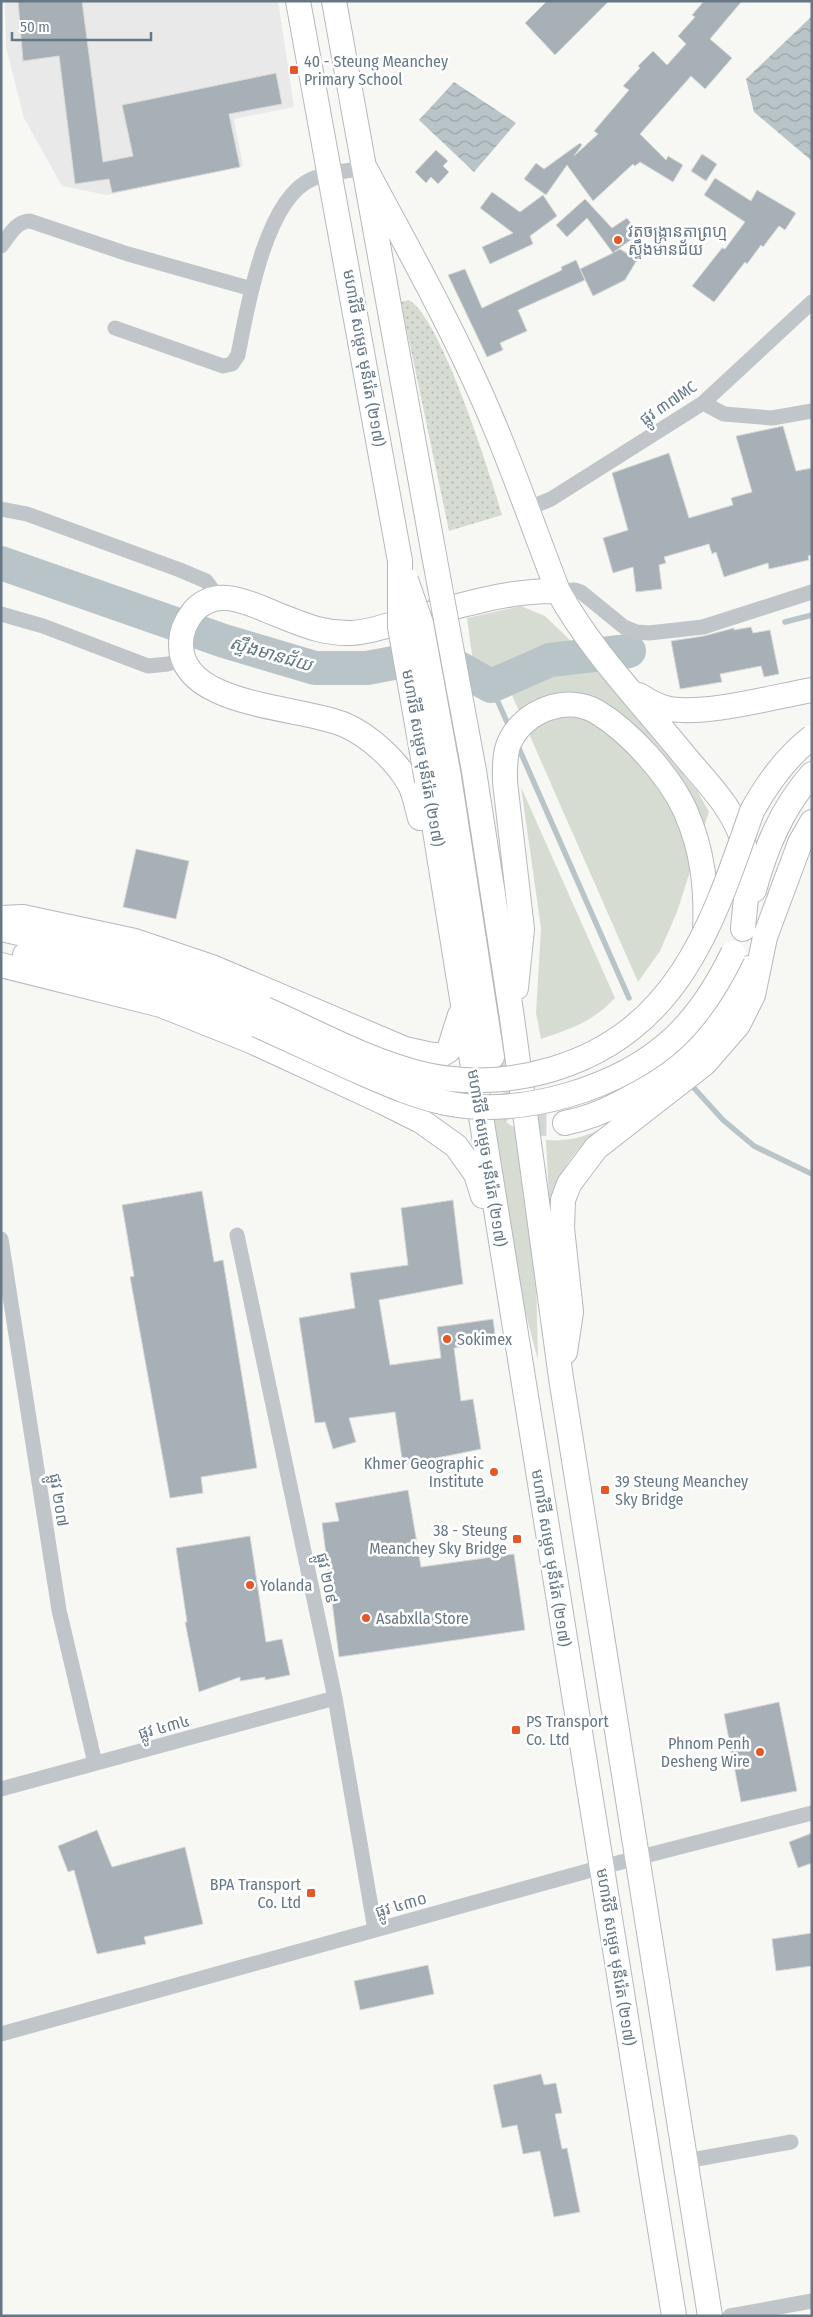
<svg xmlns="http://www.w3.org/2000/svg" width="813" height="2317" viewBox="0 0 813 2317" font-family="'Fira Sans Condensed','Noto Sans Khmer',sans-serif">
  <defs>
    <pattern id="park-dots" width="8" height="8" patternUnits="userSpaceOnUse" patternTransform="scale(1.25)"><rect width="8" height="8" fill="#d7dcd3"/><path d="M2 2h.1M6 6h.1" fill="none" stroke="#b2b7b1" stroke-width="1.8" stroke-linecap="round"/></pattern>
    <pattern id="water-waves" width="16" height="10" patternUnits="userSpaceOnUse" patternTransform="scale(1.25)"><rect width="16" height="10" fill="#b9c4c9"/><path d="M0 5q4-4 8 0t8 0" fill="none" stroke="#9aa4a9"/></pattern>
  </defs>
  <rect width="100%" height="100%" fill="#f7f7f4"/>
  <!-- built -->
  <path fill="#e8e9e8" d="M 5,1 L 278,1 L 294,107 L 234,119 L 243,166 L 240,167 L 107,195 L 62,186 L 24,118 L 6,47 Z"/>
  <!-- green -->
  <path fill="#d7dcd3" d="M 521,606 L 545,616 L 574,644 L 546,647 L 491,671 L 473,662 L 467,618 Z
    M 590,663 L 698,792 L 709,812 L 677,912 L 660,951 L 638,982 L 508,686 L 560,668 Z
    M 521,787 L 615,998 C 591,1023 572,1028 541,1039 L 536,1013 L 541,928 Z
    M 489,1112 L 496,1112 L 502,1119 L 518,1130 L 536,1275 L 538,1360 L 516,1277 Z
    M 598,1130 C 569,1156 554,1178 550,1217 L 546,1140 C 566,1141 580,1139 598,1130 Z"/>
  <!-- park -->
  <path fill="url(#park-dots)" d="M 409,300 C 442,320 489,472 502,515 L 449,531 L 401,302 Z"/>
  <!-- water -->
  <path fill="url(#water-waves)" d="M 812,16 L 812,161 L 754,112 L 746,79 Z
    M 454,82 L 516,123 L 474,172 L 419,120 Z"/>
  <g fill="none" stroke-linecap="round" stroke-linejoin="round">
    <!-- stream -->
    <path stroke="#b9c4c9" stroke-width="5.5" d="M 785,622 L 812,615
      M 491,686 L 510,729
      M 517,744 L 629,998
      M 694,1088 L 723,1120 L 754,1146 L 812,1174"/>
    <!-- river -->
    <path stroke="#b9c4c9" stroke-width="34" d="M 1,563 L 224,641 L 315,668 L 367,668 L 436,655 L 491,686 L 550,660 L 629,651"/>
  </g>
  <!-- building -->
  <path fill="#a7b0b6" stroke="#d9d9d7" d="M 18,1 L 82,1 L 103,162 L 133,156 L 122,105 L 276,73 L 282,104 L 229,114 L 240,167 L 112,193 L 109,179 L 75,184 L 59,56 L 23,61 Z
    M 547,1 L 609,1 L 555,55 L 525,23 Z
    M 704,1 L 742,1 L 710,39 L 732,58 L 705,89 L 691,76 L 640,134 L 666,160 L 668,156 L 683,165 L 673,182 L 640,162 L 635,166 L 633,164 L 593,201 L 567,165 L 546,195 L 524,179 L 536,163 L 544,169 L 580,143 L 582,145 L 574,156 L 598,134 L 594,131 L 629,90 L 623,86 L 640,68 L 638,66 L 653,51 L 667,65 L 686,44 L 678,36 L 695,17 L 692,15 Z
    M 436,150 L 448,161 L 443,166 L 449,172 L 438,184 L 431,177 L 426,183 L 415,172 Z
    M 702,154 L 717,164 L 706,181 L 691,171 Z
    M 715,178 L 751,201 L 757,190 L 796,213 L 785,230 L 779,226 L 763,247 L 761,245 L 747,264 L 745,262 L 714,302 L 692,286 L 722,248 L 725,249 L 745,222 L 704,195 Z
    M 492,192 L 520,212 L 543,195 L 557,216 L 530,236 L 533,244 L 490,264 L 482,247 L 513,233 L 480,208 Z
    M 585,199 L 612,228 L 627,218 L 639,234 L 614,252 L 620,249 L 637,260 L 625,280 L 593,296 L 580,269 L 613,253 L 587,218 L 567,237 L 556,225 Z
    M 576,260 L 585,280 L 518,310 L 527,331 L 500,343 L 503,350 L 487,357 L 448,275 L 465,269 L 482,308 L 562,270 L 561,267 Z
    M 783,426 L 796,471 L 812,468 L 812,555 L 808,556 L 809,560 L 769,569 L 768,563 L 724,577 L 716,552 L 712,554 L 709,544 L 664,557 L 666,563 L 659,565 L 662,589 L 636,592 L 633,567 L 613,573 L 603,538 L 628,530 L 612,473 L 669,453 L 689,518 L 733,505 L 731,498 L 752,492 L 736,436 Z
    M 751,627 L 753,633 L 770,630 L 779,674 L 764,677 L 761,666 L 720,674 L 722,682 L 680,689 L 671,641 L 704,636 L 734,628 L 734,630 Z
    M 136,849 L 189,861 L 176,919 L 123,907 Z
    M 202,1191 L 214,1262 L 223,1260 L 257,1468 L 201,1477 L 203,1493 L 170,1498 L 130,1277 L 134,1276 L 122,1205 Z
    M 453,1200 L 463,1284 L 379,1300 L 390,1365 L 441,1358 L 437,1327 L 493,1319 L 496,1342 L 454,1348 L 461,1401 L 473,1399 L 481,1449 L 403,1465 L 395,1412 L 349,1418 L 356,1442 L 333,1449 L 325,1422 L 315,1423 L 299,1318 L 355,1308 L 350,1273 L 408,1265 L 401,1208 Z
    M 408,1490 L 421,1567 L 514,1554 L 525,1630 L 339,1657 L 322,1523 L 339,1521 L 335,1503 Z
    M 250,1536 L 266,1642 L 282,1639 L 290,1675 L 265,1680 L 265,1677 L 240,1681 L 240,1677 L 199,1692 L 185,1622 L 187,1622 L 176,1548 Z
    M 779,1702 L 797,1791 L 741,1802 L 724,1714 Z
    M 97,1830 L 112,1867 L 185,1847 L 203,1924 L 144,1937 L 146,1944 L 97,1954 L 74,1870 L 68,1872 L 58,1846 Z
    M 812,1833 L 812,1863 L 798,1868 L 789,1842 Z
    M 812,1933 L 812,1966 L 776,1971 L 772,1939 Z
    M 428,1965 L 434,1994 L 360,2010 L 354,1981 Z
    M 541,2074 L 544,2085 L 556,2083 L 562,2113 L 555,2114 L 562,2149 L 567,2148 L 580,2212 L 554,2217 L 540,2151 L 523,2154 L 517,2125 L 502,2128 L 493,2085 Z"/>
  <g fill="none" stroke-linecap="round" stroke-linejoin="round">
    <!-- primary-tunnel -->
    <path stroke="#d3d7d8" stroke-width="24" stroke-dasharray="24 12" stroke-linecap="butt" d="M 492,1059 C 499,1109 509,1129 565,1123"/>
    <defs>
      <path id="primary" d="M 298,1 L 400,561
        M 334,1 L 434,555
        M 365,168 C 400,234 437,299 468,366 C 503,439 529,516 558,591 C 591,651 640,701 683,754 C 706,782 735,809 744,845 C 751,871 745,902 743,929
        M 639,695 C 648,701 659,707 670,709 C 709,715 772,697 812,690
        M 474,771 L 512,1018 L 561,1378 L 710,2316
        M 449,777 L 492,1057
        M 427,781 L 674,2316
        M 420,818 C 417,808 415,795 410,785 C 397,761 370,736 345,725 C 303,706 179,708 181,643 C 181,632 186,621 193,612 C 216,585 249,603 276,614 C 302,624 322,634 352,633 C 371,632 392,624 410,619 C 460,606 507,590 558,591
        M 754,890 C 766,847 782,808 812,774
        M 1,918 L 23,917 L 135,941 L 212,967 L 405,1049 L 432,1055 L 441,1055 L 449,1050 L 460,1015
        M 1,929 L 132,959 L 172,971 L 265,1009
        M 25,955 L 91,968 L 165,988 L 257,1025
        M 1,965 L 161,1005 L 251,1041 L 383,1102 L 421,1121 L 456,1146 L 476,1174 L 483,1196
        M 516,988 L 522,929 L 505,782 C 505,769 504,753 510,741 C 524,711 567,694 597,712 C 630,732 669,775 685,810 C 703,850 707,889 705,932
        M 565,1123 C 644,1107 714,1037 749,968
        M 565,1352 L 571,1312 L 562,1228 L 563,1200 L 569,1184 L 596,1148 L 705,1063 L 738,1025 L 753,995 L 765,937 L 800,843 L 812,822"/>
    </defs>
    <!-- primary casing -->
    <use href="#primary" stroke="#b4b9bd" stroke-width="26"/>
    <!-- street -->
    <path stroke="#c0c5c9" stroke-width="15" d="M 1,246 C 9,236 16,221 30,221 L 128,254 L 252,289
      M 115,328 L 223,366 L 232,364 L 238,355 C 247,309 265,199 312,179 C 328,172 349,171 365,168
      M 703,403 L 724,414 L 772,418 L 812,411
      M 1,509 L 27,514 L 180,570 L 206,581 L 218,597
      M 527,509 L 551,499 L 703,403 L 812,302
      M 558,591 L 575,590 L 581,592 L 624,627 L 636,632 L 649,633 L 703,627 L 812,592
      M 1,614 L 43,626 L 148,666 L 168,664 L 182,659
      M 237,1235 L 335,1698 L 375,1930
      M 1,1239 L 59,1610 L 95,1763
      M 1,1789 L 335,1698
      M 1,2034 L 602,1867 L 812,1813
      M 686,2161 L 791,2142
      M 730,2316 L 812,2301"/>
    <!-- primary -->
    <use href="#primary" stroke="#fff" stroke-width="24"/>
    <defs>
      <path id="primary-bridge" d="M 434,555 L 474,771
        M 400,561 L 400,627 L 427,781
        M 406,580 L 421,623 L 449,777
        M 265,1009 C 317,1032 370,1062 426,1075 C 468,1084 513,1081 553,1069 C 679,1031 713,923 752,811 C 768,782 786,757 812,737
        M 257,1025 C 289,1040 321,1054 353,1069 C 383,1082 413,1096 446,1103 C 520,1118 620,1089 675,1037 C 700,1013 718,984 733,953"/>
    </defs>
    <!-- primary-bridge casing -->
    <use href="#primary-bridge" stroke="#b4b9bd" stroke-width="26" stroke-linecap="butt"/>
    <!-- primary-bridge -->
    <use href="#primary-bridge" stroke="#fff" stroke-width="24"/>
  </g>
  <!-- markers -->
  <g fill="#e55727" stroke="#fff" stroke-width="2">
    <rect x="289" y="65" width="10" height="10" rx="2.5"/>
    <circle cx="618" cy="240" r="5"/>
    <circle cx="447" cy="1339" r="5"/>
    <circle cx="494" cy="1472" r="5"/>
    <rect x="600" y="1485" width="10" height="10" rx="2.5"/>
    <rect x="512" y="1534" width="10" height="10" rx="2.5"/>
    <circle cx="250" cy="1585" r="5"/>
    <circle cx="366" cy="1618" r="5"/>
    <rect x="511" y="1725" width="10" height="10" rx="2.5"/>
    <circle cx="760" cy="1752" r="5"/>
    <rect x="306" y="1888" width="10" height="10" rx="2.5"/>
  </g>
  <g text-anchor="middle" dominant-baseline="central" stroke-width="5" stroke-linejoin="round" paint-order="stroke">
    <!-- poi labels -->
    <g font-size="16" fill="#667786" stroke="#fff" text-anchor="start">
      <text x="304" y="61">40 - Steung Meanchey<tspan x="304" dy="18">Primary School</tspan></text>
      <text x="628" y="231">វត្តចង្ក្រានតាព្រហ្ម<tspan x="628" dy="18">ស្ទឹងមានជ័យ</tspan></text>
      <text x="457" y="1339">Sokimex</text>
      <text x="484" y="1463" text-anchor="end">Khmer Geographic<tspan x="484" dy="18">Institute</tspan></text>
      <text x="615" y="1481">39 Steung Meanchey<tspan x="615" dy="18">Sky Bridge</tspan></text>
      <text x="507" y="1530" text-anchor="end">38 - Steung<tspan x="507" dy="18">Meanchey Sky Bridge</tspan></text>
      <text x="260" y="1585">Yolanda</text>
      <text x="376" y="1618">Asabxlla Store</text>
      <text x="526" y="1721">PS Transport<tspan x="526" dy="18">Co. Ltd</tspan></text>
      <text x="750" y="1743" text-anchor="end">Phnom Penh<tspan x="750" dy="18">Desheng Wire</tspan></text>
      <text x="301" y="1884" text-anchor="end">BPA Transport<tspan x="301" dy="18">Co. Ltd</tspan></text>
    </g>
    <!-- street labels -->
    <g font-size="16" fill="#667786" stroke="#fff">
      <text transform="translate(364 358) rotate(80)">មហាវិថី សម្តេច មុនីរ៉េត (២១៧)</text>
      <text transform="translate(668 403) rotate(-34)">ផ្លូវ ៣៧MC</text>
      <text transform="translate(423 758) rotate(80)">មហាវិថី សម្តេច មុនីរ៉េត (២១៧)</text>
      <text transform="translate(487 1158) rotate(81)">មហាវិថី សម្តេច មុនីរ៉េត (២១៧)</text>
      <text transform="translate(59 1500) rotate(81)">ផ្លូវ ២០៧</text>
      <text transform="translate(551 1558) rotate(81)">មហាវិថី សម្តេច មុនីរ៉េត (២១៧)</text>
      <text transform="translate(327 1578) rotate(78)">ផ្លូវ ២០៩</text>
      <text transform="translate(164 1727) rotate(-15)">ផ្លូវ ៤៣៤</text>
      <text transform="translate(401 1905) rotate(-16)">ផ្លូវ ៤៣០</text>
      <text transform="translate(616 1957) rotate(81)">មហាវិថី សម្តេច មុនីរ៉េត (២១៧)</text>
    </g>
    <!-- water labels -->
    <g font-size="18" font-style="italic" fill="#627882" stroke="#fff">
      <text transform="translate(271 654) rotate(16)">ស្ទឹងមានជ័យ</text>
    </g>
  </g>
  <!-- border -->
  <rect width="813" height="2317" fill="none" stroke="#667786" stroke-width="5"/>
  <!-- scale -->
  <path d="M12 32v8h139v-8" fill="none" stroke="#667786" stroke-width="2.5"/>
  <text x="20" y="32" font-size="15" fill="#667786" stroke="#ffffff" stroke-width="4" paint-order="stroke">50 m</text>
</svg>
